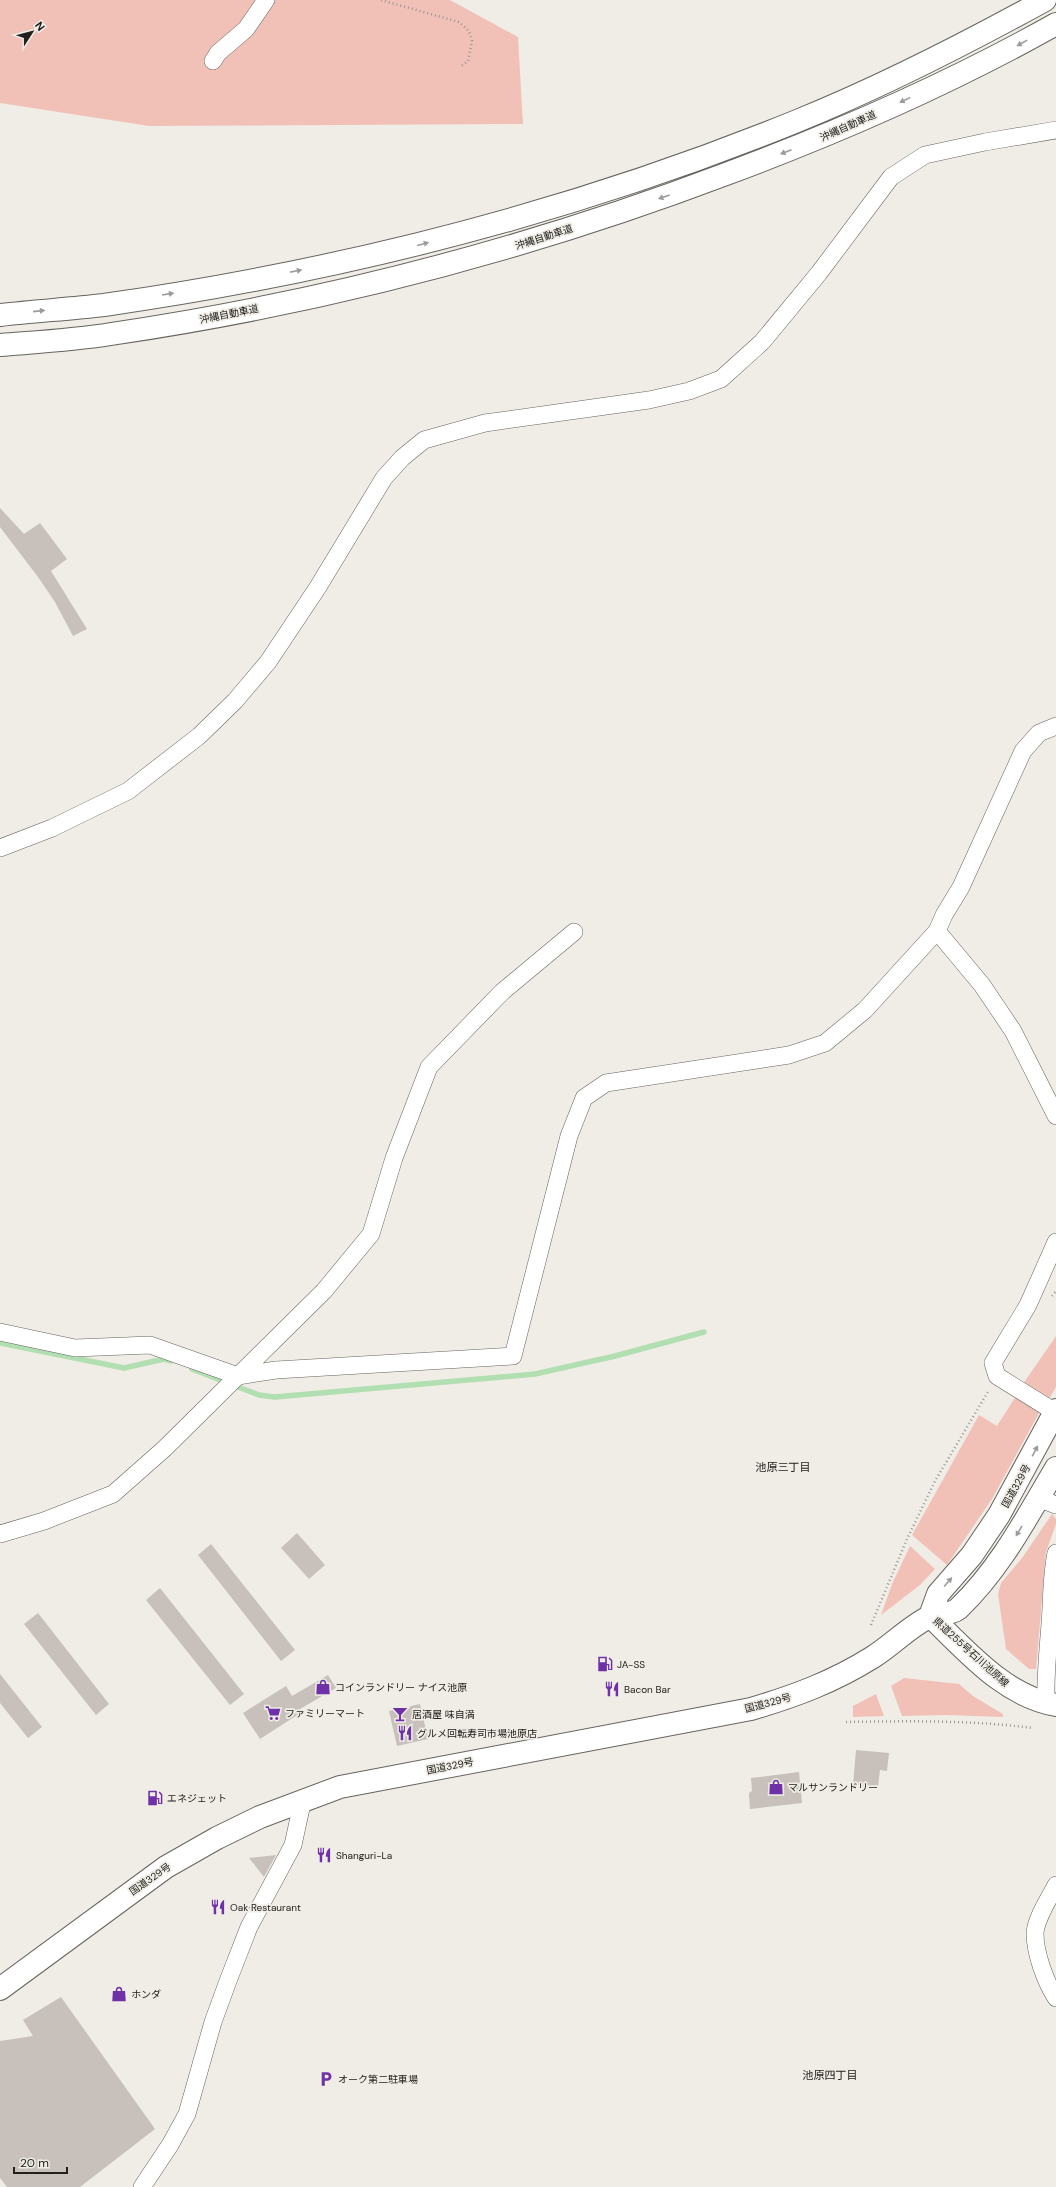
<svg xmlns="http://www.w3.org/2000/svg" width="1056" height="2187" viewBox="0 0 1056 2187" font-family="'DM Sans','Noto Sans JP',sans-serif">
  <rect width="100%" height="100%" fill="#f0ede6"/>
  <!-- green -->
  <path fill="#f1c1b8" d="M 0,0 L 450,0 L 518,37 L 523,124 L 149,126 L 0,103 Z
    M 1056,1336 L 1056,1387 L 1048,1401 L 1023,1384 Z
    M 1016,1396 L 1040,1411 L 992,1499 L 947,1565 L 912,1535 L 979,1415 L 997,1426 Z
    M 1052,1514 L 1056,1519 L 1056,1524 L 1046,1552 L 1036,1669 L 1029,1669 L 1006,1649 L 998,1594 L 1001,1583 L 1022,1558 Z
    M 910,1546 L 935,1569 L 920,1585 L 881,1615 L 892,1584 Z
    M 904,1678 L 959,1684 L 973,1696 L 1003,1714 L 1003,1717 L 945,1715 L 902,1716 L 891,1686 Z
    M 876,1694 L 884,1716 L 853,1717 L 853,1706 Z"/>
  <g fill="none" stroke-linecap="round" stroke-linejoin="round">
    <!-- stream -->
    <path stroke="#b1dfb1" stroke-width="5.5" d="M 0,1343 L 124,1368 L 164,1359 L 171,1361
      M 192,1369 L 259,1395 L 275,1397 L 535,1374 L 615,1356 L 704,1332"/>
  </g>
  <!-- building -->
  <path fill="#c7c0bb" d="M 0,508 L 24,534 L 40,523 L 67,559 L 51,571 L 87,629 L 73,636 L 55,602 L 38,577 L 0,527 Z
    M 297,1533 L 325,1565 L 309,1579 L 281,1548 Z
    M 211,1544 L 295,1650 L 281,1661 L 198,1555 Z
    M 160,1588 L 244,1694 L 230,1705 L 146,1600 Z
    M 38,1613 L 109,1704 L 96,1715 L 24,1624 Z
    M 0,1674 L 42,1727 L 28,1738 L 0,1703 Z
    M 328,1675 L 336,1688 L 300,1709 L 302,1712 L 260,1739 L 243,1713 L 286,1686 L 292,1696 Z
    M 420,1704 L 428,1739 L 397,1746 L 389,1711 Z
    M 856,1750 L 889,1753 L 887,1771 L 880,1770 L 878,1787 L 853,1785 Z
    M 799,1772 L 802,1803 L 750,1809 L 749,1793 L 752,1791 L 751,1778 Z
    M 276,1855 L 264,1877 L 249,1858 Z
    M 61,1997 L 155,2129 L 80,2187 L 7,2187 L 0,2178 L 0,2041 L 33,2036 L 23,2020 Z"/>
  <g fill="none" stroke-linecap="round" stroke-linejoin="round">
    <defs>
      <path id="minor" d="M 213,61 L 218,53 L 246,29 L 266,0
        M 0,848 L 52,828 L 128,791 L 199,736 L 235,701 L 268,662 L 318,587 L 384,478 L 402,458 L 424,440 L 485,423 L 649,400 L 689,391 L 721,379 L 762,342 L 819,273 L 891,177 L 925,155 L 985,142 L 1056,130
        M 937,931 L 982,985 L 1013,1031 L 1056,1116
        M 0,1332 L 75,1348 L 150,1345 L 238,1376 L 276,1370 L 513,1356 L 569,1136 L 584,1098 L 606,1083 L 789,1055 L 825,1043 L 865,1010 L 937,931 L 944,915 L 961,887 L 1023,751 L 1039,733 L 1056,726
        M 1055,1412 L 997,1376 L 993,1363 L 1028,1305 L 1056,1242
        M 1038,1498 L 1056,1505
        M 0,1534 L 44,1521 L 113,1494 L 164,1449 L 324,1291 L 371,1234 L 394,1158 L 429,1067 L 502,992 L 574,932
        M 1046,1703 C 1045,1676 1048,1651 1050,1624 C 1052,1600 1051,1577 1056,1553
        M 1056,1885 C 1049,1899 1036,1918 1035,1933 C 1035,1953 1045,1981 1056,1998
        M 142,2187 L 170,2145 L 187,2114 L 213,2022 L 228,1981 L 249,1927 L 293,1845 L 303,1799"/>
      <path id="major" d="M 930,1616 C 967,1651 1004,1696 1056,1705"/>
      <path id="highway" d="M 0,315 C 35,311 70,309 104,305 C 342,271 574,212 797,121 C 881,87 965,44 1045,0
        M 0,345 C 37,342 75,340 111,334 C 321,303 528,249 726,174 C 839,132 951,83 1056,24
        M 930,1616 L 938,1594 L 972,1555 L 999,1515 L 1056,1410
        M 0,1989 L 166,1867 L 217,1838 L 260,1817 L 340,1787 L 751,1709 C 795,1696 833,1682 873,1657 C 892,1645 909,1627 929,1617 C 937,1612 951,1615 958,1609 C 1000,1569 1027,1517 1056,1468"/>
    </defs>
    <!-- minor casing -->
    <use href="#minor" stroke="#66645e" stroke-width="18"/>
    <!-- major casing -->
    <use href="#major" stroke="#66645e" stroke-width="24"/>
    <!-- highway casing -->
    <use href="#highway" stroke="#66645e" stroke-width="24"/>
    <!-- path -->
    <path stroke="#999792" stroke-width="2.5" stroke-dasharray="1 3" stroke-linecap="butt" d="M 381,0 L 459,22 L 469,31 L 472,41 L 468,61 L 460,67
      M 1052,1296 L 1056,1291
      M 871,1625 L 907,1539 L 935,1481 L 989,1390
      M 846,1722 C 908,1721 971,1720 1033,1728"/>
    <!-- minor -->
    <use href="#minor" stroke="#fff" stroke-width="17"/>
    <!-- major -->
    <use href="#major" stroke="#fff" stroke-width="22"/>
    <!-- highway -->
    <use href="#highway" stroke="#fff" stroke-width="22"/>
  </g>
  <!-- one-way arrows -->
  <defs><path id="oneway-solid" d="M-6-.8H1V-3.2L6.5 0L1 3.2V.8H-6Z"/></defs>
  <g fill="#9b9b99">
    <use href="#oneway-solid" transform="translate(1022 43) rotate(151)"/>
    <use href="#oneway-solid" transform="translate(905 100) rotate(154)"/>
    <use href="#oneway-solid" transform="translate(786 152) rotate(159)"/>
    <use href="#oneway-solid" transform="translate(664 197) rotate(161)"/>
    <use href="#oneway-solid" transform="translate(423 244) rotate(-15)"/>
    <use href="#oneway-solid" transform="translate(296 271) rotate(-11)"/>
    <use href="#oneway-solid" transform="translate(168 294) rotate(-9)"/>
    <use href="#oneway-solid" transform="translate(39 311) rotate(-6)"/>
    <use href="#oneway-solid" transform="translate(1035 1451) rotate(-62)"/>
    <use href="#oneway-solid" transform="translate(1019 1531) rotate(121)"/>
    <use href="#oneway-solid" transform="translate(948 1582) rotate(-49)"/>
  </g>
  <!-- icons -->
  <defs>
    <symbol id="fuel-bare" viewBox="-9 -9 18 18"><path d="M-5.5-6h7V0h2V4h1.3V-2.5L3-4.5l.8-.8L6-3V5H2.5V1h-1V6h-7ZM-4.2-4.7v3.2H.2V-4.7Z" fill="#6e31a7" stroke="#f0ede6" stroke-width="2.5" paint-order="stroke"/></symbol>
    <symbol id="shop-bare" viewBox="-9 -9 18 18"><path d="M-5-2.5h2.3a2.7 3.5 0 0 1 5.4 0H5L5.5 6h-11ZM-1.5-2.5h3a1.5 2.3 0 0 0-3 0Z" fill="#6e31a7" stroke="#f0ede6" stroke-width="2.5" paint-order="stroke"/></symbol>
    <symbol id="restaurant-bare" viewBox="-9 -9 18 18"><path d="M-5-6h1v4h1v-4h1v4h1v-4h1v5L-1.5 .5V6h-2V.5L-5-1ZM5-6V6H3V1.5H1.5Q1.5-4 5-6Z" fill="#6e31a7" stroke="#f0ede6" stroke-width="2.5" paint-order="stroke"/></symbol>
    <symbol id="supermarket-bare" viewBox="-9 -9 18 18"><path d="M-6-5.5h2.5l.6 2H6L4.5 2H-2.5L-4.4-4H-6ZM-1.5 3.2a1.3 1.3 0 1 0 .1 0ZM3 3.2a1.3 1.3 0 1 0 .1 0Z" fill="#6e31a7" stroke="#f0ede6" stroke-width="2.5" paint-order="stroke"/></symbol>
    <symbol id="bar-bare" viewBox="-9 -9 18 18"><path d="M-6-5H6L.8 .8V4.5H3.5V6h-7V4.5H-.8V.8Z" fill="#6e31a7" stroke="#f0ede6" stroke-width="2.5" paint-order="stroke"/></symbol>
    <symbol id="parking-bare" viewBox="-9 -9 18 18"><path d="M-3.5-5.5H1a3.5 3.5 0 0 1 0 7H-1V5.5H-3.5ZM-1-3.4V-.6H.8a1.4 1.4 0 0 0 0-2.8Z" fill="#6e31a7" stroke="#f0ede6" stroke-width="2.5" paint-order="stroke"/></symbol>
  </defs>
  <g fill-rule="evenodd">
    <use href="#fuel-bare" x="594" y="1653" width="22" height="22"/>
    <use href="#shop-bare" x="312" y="1676" width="22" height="22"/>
    <use href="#restaurant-bare" x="601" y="1678" width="22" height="22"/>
    <use href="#supermarket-bare" x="262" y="1702" width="22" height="22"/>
    <use href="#bar-bare" x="389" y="1703" width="22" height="22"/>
    <use href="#restaurant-bare" x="394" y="1722" width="22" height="22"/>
    <use href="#shop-bare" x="765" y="1776" width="22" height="22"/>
    <use href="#fuel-bare" x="144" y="1787" width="22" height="22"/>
    <use href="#restaurant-bare" x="313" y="1844" width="22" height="22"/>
    <use href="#restaurant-bare" x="207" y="1896" width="22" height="22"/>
    <use href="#shop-bare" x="108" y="1983" width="22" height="22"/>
    <use href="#parking-bare" x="315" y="2068" width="22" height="22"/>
  </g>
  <g text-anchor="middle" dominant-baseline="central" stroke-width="3.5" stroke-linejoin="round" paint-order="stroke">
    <!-- street labels -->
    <g font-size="10" fill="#21201d" stroke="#f0ede6">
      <text transform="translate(848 126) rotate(-24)">沖縄自動車道</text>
      <text transform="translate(544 237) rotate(-18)">沖縄自動車道</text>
      <text transform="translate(229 314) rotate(-11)">沖縄自動車道</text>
      <text transform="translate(1016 1486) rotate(-61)">国道329号</text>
      <text transform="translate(971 1652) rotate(42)">県道255号石川池原線</text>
      <text transform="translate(768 1703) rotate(-15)">国道329号</text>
      <text transform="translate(450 1766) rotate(-11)">国道329号</text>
      <text transform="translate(150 1879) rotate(-35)">国道329号</text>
    </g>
    <!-- poi labels -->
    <g font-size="10" fill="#21201d" stroke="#f0ede6" text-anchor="start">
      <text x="617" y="1664">JA-SS</text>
      <text x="335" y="1687">コインランドリー ナイス池原</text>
      <text x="624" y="1689">Bacon Bar</text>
      <text x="285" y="1713">ファミリーマート</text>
      <text x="412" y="1714">居酒屋 味自満</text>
      <text x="417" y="1733">グルメ回転寿司市場池原店</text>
      <text x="788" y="1787">マルサンランドリー</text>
      <text x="167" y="1798">エネジェット</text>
      <text x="336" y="1855">Shanguri-La</text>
      <text x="230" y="1907">Oak Restaurant</text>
      <text x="131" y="1994">ホンダ</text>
      <text x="338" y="2079">オーク第二駐車場</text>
    </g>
    <!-- neighbourhood labels -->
    <g font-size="11" fill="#21201d" stroke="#f0ede6">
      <text x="783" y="1467">池原三丁目</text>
      <text x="830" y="2075">池原四丁目</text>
    </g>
  </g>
  <!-- north arrow -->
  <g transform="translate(32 32) rotate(54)" stroke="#f0ede6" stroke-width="3" paint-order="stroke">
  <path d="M0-3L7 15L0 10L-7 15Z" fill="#21201d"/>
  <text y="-6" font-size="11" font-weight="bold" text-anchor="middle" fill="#21201d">N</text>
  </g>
  <!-- scale -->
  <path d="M14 2167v6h53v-6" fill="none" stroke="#21201d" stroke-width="2"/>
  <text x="20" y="2167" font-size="12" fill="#21201d" stroke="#f0ede6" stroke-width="3" paint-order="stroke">20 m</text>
</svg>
